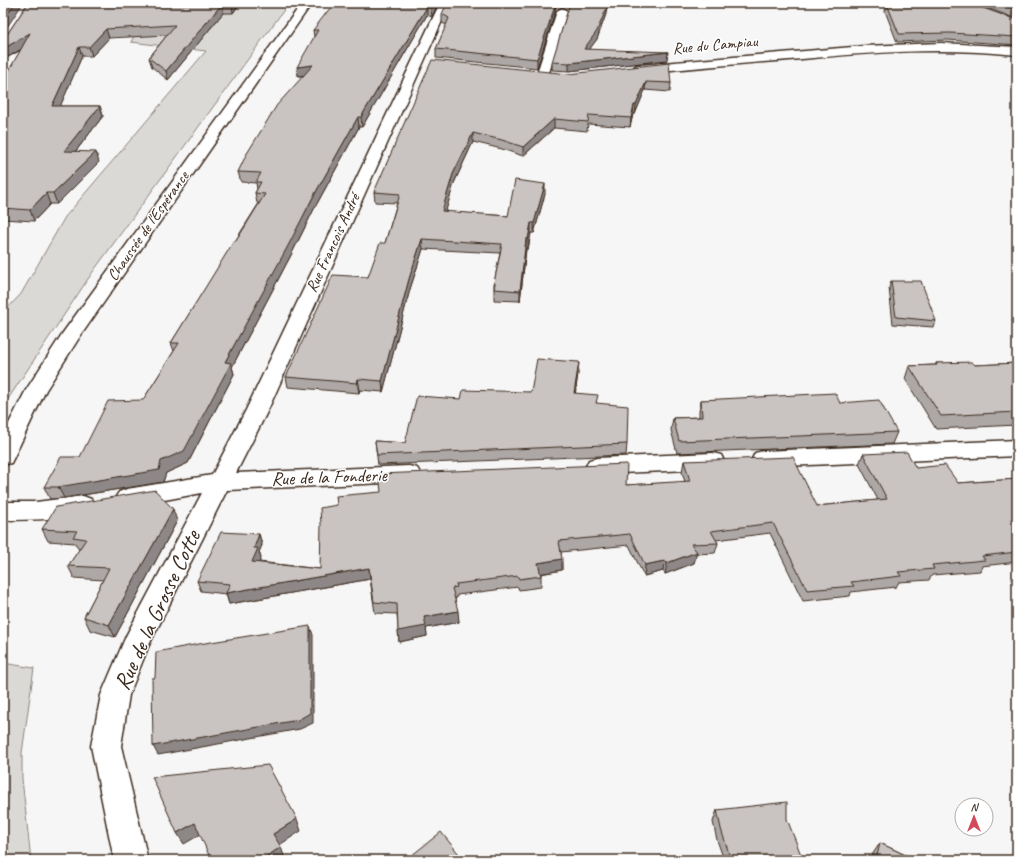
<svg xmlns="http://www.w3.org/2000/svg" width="1020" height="863" viewBox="0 0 1020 863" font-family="Caveat,sans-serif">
  <rect width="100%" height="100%" fill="#f7f6f6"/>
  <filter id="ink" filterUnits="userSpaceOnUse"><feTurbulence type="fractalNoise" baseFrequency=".025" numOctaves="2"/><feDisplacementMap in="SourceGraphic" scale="8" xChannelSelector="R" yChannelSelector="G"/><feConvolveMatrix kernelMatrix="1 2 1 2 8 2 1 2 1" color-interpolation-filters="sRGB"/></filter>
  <g filter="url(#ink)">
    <!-- green -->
    <path fill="#dbd9d6" stroke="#8b827a" d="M 227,3 L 289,3 L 92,273 L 6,402 L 3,403 L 3,313 L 21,294 L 65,217 L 206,51 L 131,42 L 142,20 Z
      M 3,663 L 34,668 L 22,753 L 22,779 L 31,860 L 3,860 Z"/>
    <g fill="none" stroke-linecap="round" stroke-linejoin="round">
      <defs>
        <path id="minor" d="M 440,3 L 450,3 L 268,410 L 236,473 L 409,466 L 417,468 L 421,474 L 417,480 L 409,482 L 227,490 L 149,645 L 129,695 L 121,746 L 148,860 L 114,860 L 91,746 L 101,695 L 126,636 L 202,493 L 127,507 L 119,504 L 115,498 L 119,492 L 127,489 L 212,475 L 246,410 Z
          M 562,8 L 567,11 L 549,73 L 547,76 L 539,76 L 537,73 L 557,11 Z
          M 941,43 L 1017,47 L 1017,55 C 945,47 874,52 802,59 C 748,63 693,68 639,73 L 635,72 L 633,69 L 635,66 L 639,65 L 865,46 Z
          M 1017,440 L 1017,456 L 763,467 L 755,465 L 752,459 L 755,453 L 763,451 Z
          M 713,453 L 721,455 L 724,461 L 721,467 L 713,469 L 597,474 L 589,472 L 586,466 L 589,460 L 597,458 Z
          M 83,496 L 91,499 L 95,505 L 91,511 C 63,520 32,520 3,520 L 3,502 L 36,502 Z"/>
        <path id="major" d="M 302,3 L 312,3 L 79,338 L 46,390 L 14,457 L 11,463 L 3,465 L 3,435 L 26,390 L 62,334 Z"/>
      </defs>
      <!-- minor casing -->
      <use href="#minor" stroke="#3b2a1e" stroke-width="3"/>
      <!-- major casing -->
      <use href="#major" stroke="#3b2a1e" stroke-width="3"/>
      <!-- minor -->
      <use href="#minor" fill="#fff" fill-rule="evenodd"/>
      <!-- major -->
      <use href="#major" fill="#fff" fill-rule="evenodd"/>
    </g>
    <!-- wall -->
    <path fill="#ada8a6" stroke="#3b2a1e" d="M 28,3 L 240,3 L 233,13 L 223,13 L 168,80 L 152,67 L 149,58 L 167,35 L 109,38 L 92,56 L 82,56 L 60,106 L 100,106 L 103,116 L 76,151 L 99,162 L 57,204 L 50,204 L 34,221 L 3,219 L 3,81 L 21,50 L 3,60 L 3,40 L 4,39 Z
      M 438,3 L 432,17 L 427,15 L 362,127 L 359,127 L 314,209 L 291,255 L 232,367 L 234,374 L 188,463 L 166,473 L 163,482 L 64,498 L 50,499 L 44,487 L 80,457 L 143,400 L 174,351 L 171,343 L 259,203 L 257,203 L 255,193 L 257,189 L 256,183 L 241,182 L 238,172 L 304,76 L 298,76 L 314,37 L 313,30 Z
      M 556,3 L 555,12 L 537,68 L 436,58 L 436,49 L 447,25 L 442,23 L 442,14 Z
      M 917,3 L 969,3 L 1017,20 L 1017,45 L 947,40 L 897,42 L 885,11 L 887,4 L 920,5 Z
      M 974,3 L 1017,3 L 1017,19 Z
      M 606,14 L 597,39 L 589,49 L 667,60 L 569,71 L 552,70 L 552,62 Z
      M 569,74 L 671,83 L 670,92 L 645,90 L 635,114 L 633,114 L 630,127 L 588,124 L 587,131 L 554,128 L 523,156 L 502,149 L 473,142 L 454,183 L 445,212 L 508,216 L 545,194 L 534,233 L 531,233 L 528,249 L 526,249 L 520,301 L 494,300 L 494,283 L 500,253 L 423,249 L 410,289 L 383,392 L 360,390 L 359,393 L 288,387 L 286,377 L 368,277 L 385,243 L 397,203 L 375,202 L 374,192 Z
      M 891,281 L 936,321 L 933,327 L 893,324 L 889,288 Z
      M 936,363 L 975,365 L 1017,363 L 1017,425 L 936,429 L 905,379 L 909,366 L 936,365 Z
      M 578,373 L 575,393 L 597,403 L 627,444 L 626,455 L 378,465 L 375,441 L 405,443 L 461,399 L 531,392 Z
      M 701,400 L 840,403 L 897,432 L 892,444 L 677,453 L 671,430 L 673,418 L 699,417 L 699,412 Z
      M 863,454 L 916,468 L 958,483 L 1017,479 L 1017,562 L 982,566 L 980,571 L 932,575 L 929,580 L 899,582 L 896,587 L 851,592 L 850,596 L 803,601 L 770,533 L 716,540 L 718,543 L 715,553 L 696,554 L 694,563 L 665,574 L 663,571 L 644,576 L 629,545 L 561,552 L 562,570 L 541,574 L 541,587 L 519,590 L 518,587 L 457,595 L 457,598 L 455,598 L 459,622 L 426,628 L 427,636 L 399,642 L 397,614 L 375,613 L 370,579 L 229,604 L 226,594 L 201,591 L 197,581 L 259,534 L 262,545 L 259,552 L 261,558 L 259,562 L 320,569 L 626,485 L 685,482 L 682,472 L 684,461 L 817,506 L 878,500 L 859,464 Z
      M 177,521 L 115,637 L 90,630 L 84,617 L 103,580 L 74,578 L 68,566 L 79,550 L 75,543 L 48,541 L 42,529 Z
      M 717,810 L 803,860 L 724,860 L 717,840 L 713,822 Z
      M 880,843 L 916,860 L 871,860 L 872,855 Z"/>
    <!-- shaded-wall -->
    <path fill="#8d8887" stroke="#3b2a1e" d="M 15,3 L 23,3 L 3,33 L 3,20 Z
      M 232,3 L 240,3 L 233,13 L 232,4 Z
      M 434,3 L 438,3 L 432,17 L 431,9 Z
      M 556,3 L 555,12 L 537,68 L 537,59 Z
      M 222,4 L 223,13 L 168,80 L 166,71 Z
      M 427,7 L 427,15 L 362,127 L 361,117 Z
      M 607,7 L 606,14 L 597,39 L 584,57 L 584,49 Z
      M 106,29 L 109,38 L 92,56 L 89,47 Z
      M 30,33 L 33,42 L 3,60 L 3,49 Z
      M 79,47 L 82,56 L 56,116 L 52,106 Z
      M 668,52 L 667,60 L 569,71 L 569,63 Z
      M 313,65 L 314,74 L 298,76 L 297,67 Z
      M 646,82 L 645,90 L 635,114 L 636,105 Z
      M 634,105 L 633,114 L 630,127 L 631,118 Z
      M 100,106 L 103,116 L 68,161 L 64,151 Z
      M 358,117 L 359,127 L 314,209 L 291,255 L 232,367 L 234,374 L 188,463 L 166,473 L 163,482 L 64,498 L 58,487 L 161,461 L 225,362 L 312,199 Z
      M 554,119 L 554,128 L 523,156 L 523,147 Z
      M 473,133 L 473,142 L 454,183 L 443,221 L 442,211 L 453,174 Z
      M 96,152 L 99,162 L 57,204 L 53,193 Z
      M 545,184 L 545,194 L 534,233 L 534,223 Z
      M 46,193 L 50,204 L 34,221 L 30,210 Z
      M 531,223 L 531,233 L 528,249 L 528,239 Z
      M 422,239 L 423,249 L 410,289 L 383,392 L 382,381 L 409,279 Z
      M 526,239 L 526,249 L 520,301 L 520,291 Z
      M 579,362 L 578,373 L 574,404 L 574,393 Z
      M 358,379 L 360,390 L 359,393 L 357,383 Z
      M 173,509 L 177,521 L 115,637 L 109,625 Z
      M 259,534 L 262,545 L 259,552 L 261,558 L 256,572 L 252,562 L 254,548 Z
      M 697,552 L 694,563 L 665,574 L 667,563 Z
      M 562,559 L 562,570 L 538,574 L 538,563 Z
      M 664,561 L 663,571 L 644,576 L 645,565 Z
      M 369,568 L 370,579 L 229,604 L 226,593 Z
      M 458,611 L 459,622 L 426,628 L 427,636 L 399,642 L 398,631 L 424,617 Z
      M 310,626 L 313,635 L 313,723 L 300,729 L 158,755 L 153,746 Z
      M 297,819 L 301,831 L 278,846 L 273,834 Z
      M 195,823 L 201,834 L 184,844 L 177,833 Z
      M 281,847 L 285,859 L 284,860 L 261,860 Z"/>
    <!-- building -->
    <path fill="#c9c3c1" stroke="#3b2a1e" d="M 3,3 L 15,3 L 3,20 Z
      M 28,3 L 232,3 L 232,4 L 222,4 L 166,71 L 149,58 L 175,25 L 106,29 L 89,47 L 79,47 L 52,106 L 100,106 L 64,151 L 96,152 L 53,193 L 46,193 L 30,210 L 3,208 L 3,81 L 30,33 L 3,49 L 3,40 L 4,39 Z
      M 334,3 L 434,3 L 431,9 L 427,7 L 361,117 L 358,117 L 312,199 L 289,244 L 225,362 L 231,363 L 184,451 L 161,461 L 159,470 L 58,487 L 44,487 L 61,457 L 80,457 L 108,401 L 143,400 L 179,343 L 171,343 L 234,241 L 236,241 L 265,194 L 255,193 L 261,182 L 256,182 L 261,173 L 238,172 L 246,155 L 277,105 L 313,65 L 297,67 L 318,30 L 313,30 Z
      M 447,3 L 556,3 L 537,59 L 436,49 L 449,18 L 442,14 Z
      M 570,3 L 607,7 L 597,31 L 584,49 L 668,52 L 569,63 L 552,62 Z
      M 927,3 L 969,3 L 1017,20 L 1017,37 L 950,33 L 899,34 L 887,4 L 930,6 Z
      M 997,3 L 1017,3 L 1017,10 Z
      M 432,60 L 569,74 L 669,63 L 671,83 L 646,82 L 636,105 L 634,105 L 631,118 L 589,115 L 588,122 L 554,119 L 523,147 L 502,140 L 473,133 L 453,174 L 442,211 L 508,216 L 515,180 L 545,184 L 534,223 L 531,223 L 528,239 L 526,239 L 520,291 L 494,289 L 495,283 L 494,283 L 502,244 L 422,239 L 409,279 L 382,381 L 358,379 L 357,383 L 286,377 L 333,275 L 368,277 L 380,243 L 385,243 L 400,194 L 374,192 Z
      M 891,281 L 921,281 L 936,321 L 896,317 Z
      M 537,359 L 579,362 L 574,393 L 598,395 L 596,403 L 628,406 L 627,444 L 377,455 L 375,441 L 405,443 L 417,396 L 461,399 L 463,390 L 531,392 Z
      M 972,362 L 975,365 L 1017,363 L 1017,412 L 941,416 L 909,366 L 937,365 L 936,363 Z
      M 835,393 L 840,403 L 879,400 L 897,432 L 679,441 L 673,418 L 702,417 L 701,400 Z
      M 907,452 L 916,468 L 945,465 L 958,483 L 1017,479 L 1017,552 L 982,556 L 985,560 L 932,565 L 934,569 L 898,572 L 901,576 L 851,582 L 854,586 L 807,590 L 773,523 L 711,531 L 718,543 L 691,544 L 697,552 L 667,563 L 664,561 L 645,565 L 630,534 L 559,541 L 562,559 L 538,563 L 541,576 L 519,579 L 518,576 L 456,584 L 457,587 L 452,588 L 458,611 L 424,617 L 426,626 L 398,631 L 397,604 L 374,602 L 369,568 L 226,593 L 230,584 L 197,581 L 221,532 L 259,534 L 254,548 L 258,548 L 252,562 L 320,569 L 321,524 L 320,508 L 337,505 L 336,496 L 381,492 L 379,474 L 627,464 L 626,485 L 690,481 L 684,461 L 793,457 L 817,506 L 887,499 L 863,454 Z
      M 155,490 L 173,509 L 109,625 L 84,617 L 109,568 L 68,566 L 86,539 L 73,537 L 77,531 L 42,529 L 56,507 Z
      M 310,626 L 310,713 L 298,720 L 153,746 L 152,678 L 155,678 L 156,652 L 199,644 Z
      M 268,765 L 297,819 L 273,834 L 281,847 L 261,860 L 211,860 L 195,823 L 177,833 L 152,777 Z
      M 787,802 L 787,819 L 803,860 L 731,860 L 721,829 L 717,810 Z
      M 441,832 L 463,859 L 462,860 L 406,860 Z
      M 880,843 L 916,860 L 876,860 Z"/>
  </g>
  <g text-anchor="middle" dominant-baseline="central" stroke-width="3" stroke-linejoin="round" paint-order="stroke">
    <!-- far-street labels -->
    <g font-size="16" fill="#3b2a1e" stroke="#fff">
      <text transform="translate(715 45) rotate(-5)">Rue du Campiau</text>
      <text transform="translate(148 226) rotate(-55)">Chaussée de l'Espérance</text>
      <text transform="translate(333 243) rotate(-65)">Rue Francois André</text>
    </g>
    <!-- street labels -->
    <g font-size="19" fill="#3b2a1e" stroke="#fff">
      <text transform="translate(329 477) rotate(-2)">Rue de la Fonderie</text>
    </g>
    <!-- near-street labels -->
    <g font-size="23" fill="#3b2a1e" stroke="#fff">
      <text transform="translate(157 610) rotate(-65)">Rue de la Grosse Cotte</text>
    </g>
  </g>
  <!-- margin -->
  <rect width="1020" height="863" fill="none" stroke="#fff" stroke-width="16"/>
  <rect x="8" y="8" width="1004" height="847" fill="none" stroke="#3b2a1e" stroke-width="1.5" filter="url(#ink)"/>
  <!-- north arrow -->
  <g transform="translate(974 817)"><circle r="19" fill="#ffffff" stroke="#b1aaa5"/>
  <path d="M0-3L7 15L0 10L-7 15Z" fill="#d1495b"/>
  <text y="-6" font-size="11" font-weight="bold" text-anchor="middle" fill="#3b2a1e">N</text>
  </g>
</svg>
